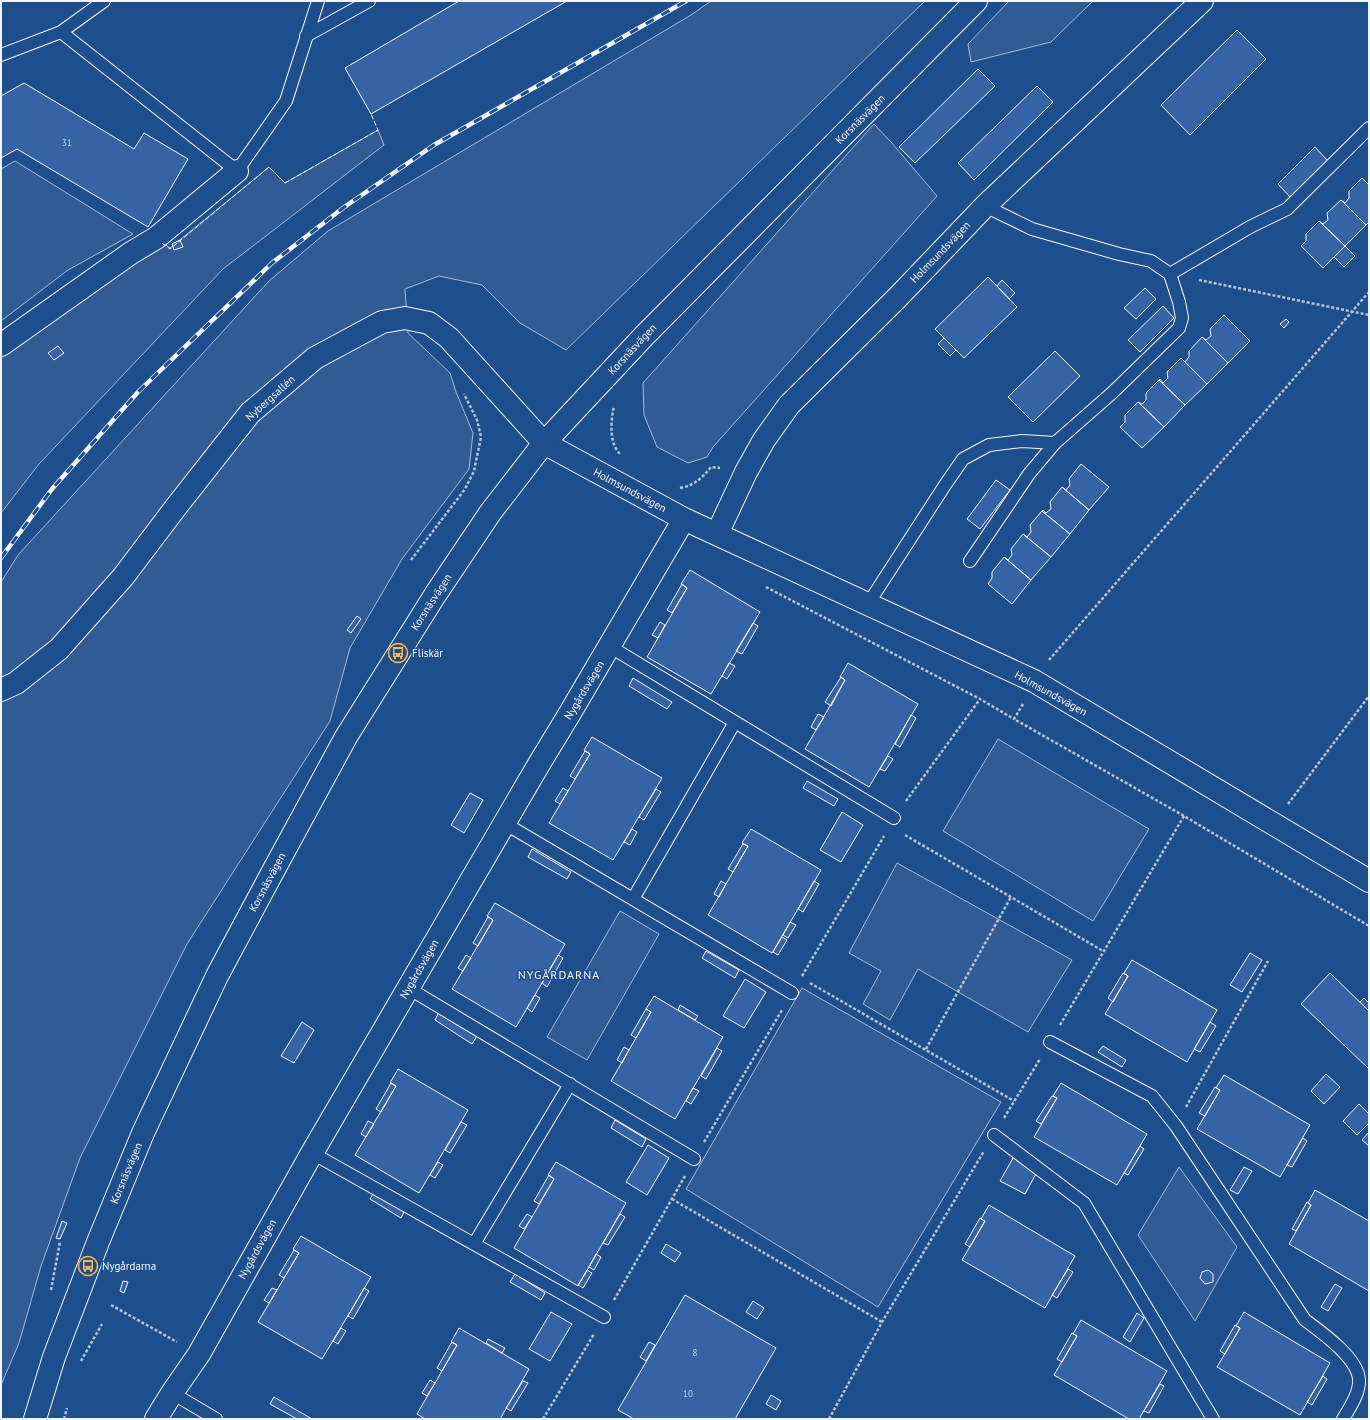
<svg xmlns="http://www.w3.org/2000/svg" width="1370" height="1420" viewBox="0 0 1370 1420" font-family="'PT Sans',sans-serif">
  <rect width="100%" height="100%" fill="#1f4e8c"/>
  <!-- green -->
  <path fill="#305b95" stroke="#a8bbd7" d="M 711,1 L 925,1 L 566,350 L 520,323 L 482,285 L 439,276 L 405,289 L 408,333 L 450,373 L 456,392 L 473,433 L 469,469 L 402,559 L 350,648 L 330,721 L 187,944 L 80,1158 L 41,1266 L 19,1343 L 1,1385 L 1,582 L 18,555 L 269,281 L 328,231 L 691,15 Z
    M 1009,1 L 1093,1 L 1051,42 L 971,62 L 968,44 Z
    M 874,124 L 891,142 L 937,196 L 713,447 L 707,457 L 688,463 L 657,447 L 644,415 L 643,383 Z
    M 378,130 L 384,145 L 223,269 L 39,464 L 1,513 L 1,357 L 163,243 L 170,248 L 269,167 L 285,183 Z
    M 15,161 L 133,234 L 68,270 L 1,321 L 1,169 Z
    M 998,739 L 1149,829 L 1093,921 L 943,831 Z
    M 897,863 L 1072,960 L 1028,1032 L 918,969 L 890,1020 L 863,1004 L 881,971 L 849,953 Z
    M 620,911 L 659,934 L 587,1060 L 547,1037 Z
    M 802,988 L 1001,1102 L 878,1307 L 686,1189 Z
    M 1179,1167 L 1237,1247 L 1195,1321 L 1138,1235 Z"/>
  <!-- building -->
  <path fill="#3563a3" stroke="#f2f6ff" d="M 459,1 L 567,1 L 371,114 L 345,68 Z
    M 1237,30 L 1266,59 L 1190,135 L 1161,105 Z
    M 978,69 L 995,86 L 915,163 L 899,147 Z
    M 24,83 L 134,149 L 144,133 L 188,159 L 148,227 L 17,149 L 1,158 L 1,96 Z
    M 1037,86 L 1053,102 L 974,180 L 958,163 Z
    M 1315,147 L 1328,161 L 1291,198 L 1278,184 Z
    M 1362,178 L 1369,185 L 1369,222 L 1366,225 L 1341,200 L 1345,203 L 1349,198 L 1349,191 Z
    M 1341,200 L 1366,225 L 1345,246 L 1319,221 L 1323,224 L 1328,220 L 1327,213 Z
    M 1319,221 L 1345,246 L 1323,268 L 1301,246 L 1306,241 L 1306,234 Z
    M 180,240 L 183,247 L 174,250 L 172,244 Z
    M 1345,246 L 1355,256 L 1344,267 L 1334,257 Z
    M 988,277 L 1017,307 L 964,358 L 935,329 Z
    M 1002,280 L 1015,293 L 1009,299 L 997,286 Z
    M 1145,288 L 1156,299 L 1136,319 L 1124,308 Z
    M 1163,306 L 1174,318 L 1140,352 L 1128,340 Z
    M 1224,315 L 1250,341 L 1228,363 L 1202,337 L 1206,340 L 1211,336 L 1210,329 Z
    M 1286,319 L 1289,322 L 1284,328 L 1280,324 Z
    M 1202,337 L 1228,363 L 1207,384 L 1181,358 L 1185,362 L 1189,357 L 1189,351 Z
    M 944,338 L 956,350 L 950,356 L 938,344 Z
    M 58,346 L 64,353 L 54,360 L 48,353 Z
    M 1055,351 L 1080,376 L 1033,422 L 1008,397 Z
    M 1181,358 L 1207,384 L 1185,405 L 1159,380 L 1160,379 L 1163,383 L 1168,378 L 1167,372 Z
    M 1159,380 L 1185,405 L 1164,427 L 1138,402 L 1142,404 L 1146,400 L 1146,393 Z
    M 1138,402 L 1164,427 L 1142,448 L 1120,427 L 1125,422 L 1125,415 Z
    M 1081,464 L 1109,487 L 1089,510 L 1062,487 L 1066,490 L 1070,485 L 1069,479 Z
    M 996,480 L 1010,490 L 980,529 L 967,519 Z
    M 1062,487 L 1089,510 L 1070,534 L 1042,511 L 1043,510 L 1046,513 L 1051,509 L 1050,502 Z
    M 1042,511 L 1070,534 L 1051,557 L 1023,534 L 1027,537 L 1031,532 L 1030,525 Z
    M 1023,534 L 1051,557 L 1031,580 L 1004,557 L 1008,560 L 1012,555 L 1011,549 Z
    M 1004,557 L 1031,580 L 1012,604 L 988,584 L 992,578 L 992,572 Z
    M 690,570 L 760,612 L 711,694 L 647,657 L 687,588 L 681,584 Z
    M 682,584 L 687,588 L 672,613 L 667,610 Z
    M 357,616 L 361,619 L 351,633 L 347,630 Z
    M 660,622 L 665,625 L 658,638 L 652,635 Z
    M 753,623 L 758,626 L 742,654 L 736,651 Z
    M 729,663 L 735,666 L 727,679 L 722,676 Z
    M 848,663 L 918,704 L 869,787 L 805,749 L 845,680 L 840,677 Z
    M 841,677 L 845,680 L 831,706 L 825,702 Z
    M 633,678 L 672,702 L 667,709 L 629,686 Z
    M 818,714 L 824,717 L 816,730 L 811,727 Z
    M 911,715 L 916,718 L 900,747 L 895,744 Z
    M 592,737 L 662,778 L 613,860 L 549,823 L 590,754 L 584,750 Z
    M 585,751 L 590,754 L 575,779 L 570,776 Z
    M 888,756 L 893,759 L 885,771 L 880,769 Z
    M 807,781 L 838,799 L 834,806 L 803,788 Z
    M 563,788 L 568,791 L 560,804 L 555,801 Z
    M 656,789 L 661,792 L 644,820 L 639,817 Z
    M 470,793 L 483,800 L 464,833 L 451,825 Z
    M 842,812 L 863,825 L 841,862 L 820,850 Z
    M 632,829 L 637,832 L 630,845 L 624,842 Z
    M 751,829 L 821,870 L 772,953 L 708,915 L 748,846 L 742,843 Z
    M 743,844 L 748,846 L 733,872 L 728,869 Z
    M 532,849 L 571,872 L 567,879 L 528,857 Z
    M 721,881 L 726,884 L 719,897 L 714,894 Z
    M 814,881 L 819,884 L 803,912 L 798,909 Z
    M 495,903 L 565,944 L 516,1027 L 452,989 L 493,920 L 487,916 Z
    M 488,917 L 493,920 L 478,946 L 473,943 Z
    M 790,922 L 796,925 L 788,938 L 783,935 Z
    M 782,937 L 787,940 L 778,955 L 773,952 Z
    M 706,951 L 739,970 L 735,978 L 702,958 Z
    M 1250,953 L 1262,960 L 1242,992 L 1230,985 Z
    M 466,955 L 471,958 L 463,971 L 458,968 Z
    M 558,955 L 563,958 L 547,987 L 542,983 Z
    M 1132,960 L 1217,1010 L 1187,1062 L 1105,1014 L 1128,976 L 1124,973 Z
    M 1123,973 L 1128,976 L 1113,1002 L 1108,998 Z
    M 1330,973 L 1369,1011 L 1369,1069 L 1301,1004 Z
    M 745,979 L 766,992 L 744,1028 L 723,1016 Z
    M 535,995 L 540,998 L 532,1012 L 527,1008 Z
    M 654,996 L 723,1037 L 675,1119 L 611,1081 L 651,1012 L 646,1009 Z
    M 1364,998 L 1369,1003 L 1369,1011 L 1360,1002 Z
    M 680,1005 L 698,1016 L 695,1020 L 678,1010 Z
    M 646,1009 L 651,1012 L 636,1038 L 631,1035 Z
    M 439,1012 L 477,1036 L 472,1044 L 435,1020 Z
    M 302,1022 L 314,1030 L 294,1063 L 281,1056 Z
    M 1210,1022 L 1216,1026 L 1200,1052 L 1194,1049 Z
    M 1103,1046 L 1126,1060 L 1122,1067 L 1098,1052 Z
    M 624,1047 L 629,1050 L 622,1063 L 617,1060 Z
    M 717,1048 L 722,1051 L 706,1079 L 701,1076 Z
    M 398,1069 L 468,1110 L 419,1193 L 355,1155 L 396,1086 L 390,1083 Z
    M 1326,1074 L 1340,1087 L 1324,1104 L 1311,1091 Z
    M 1224,1075 L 1310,1125 L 1280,1177 L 1197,1129 L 1220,1090 L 1216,1088 Z
    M 391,1083 L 396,1086 L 381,1112 L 376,1109 Z
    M 1061,1083 L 1147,1134 L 1117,1185 L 1034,1137 L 1057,1098 L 1053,1096 Z
    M 1215,1087 L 1220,1090 L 1205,1116 L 1199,1113 Z
    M 693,1088 L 699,1091 L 691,1104 L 686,1101 Z
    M 1052,1096 L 1057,1098 L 1041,1124 L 1036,1121 Z
    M 1359,1104 L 1369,1114 L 1369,1123 L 1357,1135 L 1343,1121 Z
    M 615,1120 L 646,1139 L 642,1147 L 611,1128 Z
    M 368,1121 L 374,1124 L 366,1137 L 361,1134 Z
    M 461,1122 L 467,1125 L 450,1153 L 445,1150 Z
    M 1369,1132 L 1369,1146 L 1362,1140 Z
    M 1303,1138 L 1307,1141 L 1292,1167 L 1287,1165 Z
    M 648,1145 L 669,1158 L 647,1195 L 626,1182 Z
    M 1140,1146 L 1144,1149 L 1128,1175 L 1124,1173 Z
    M 1013,1158 L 1037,1172 L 1025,1194 L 1000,1181 Z
    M 438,1162 L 443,1165 L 435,1178 L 430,1175 Z
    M 556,1162 L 626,1203 L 578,1286 L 514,1248 L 554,1179 L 548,1175 Z
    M 1244,1167 L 1252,1171 L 1238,1194 L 1230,1190 Z
    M 549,1175 L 554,1179 L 539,1204 L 534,1201 Z
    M 1315,1190 L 1369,1221 L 1369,1291 L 1289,1244 L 1311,1205 L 1308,1203 Z
    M 374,1192 L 405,1210 L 401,1218 L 370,1199 Z
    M 1307,1202 L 1311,1205 L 1296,1231 L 1292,1229 Z
    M 989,1205 L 1075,1256 L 1045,1308 L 962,1260 L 985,1221 L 981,1219 Z
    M 527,1214 L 532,1217 L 524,1229 L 519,1226 Z
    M 620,1214 L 625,1217 L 608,1245 L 603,1243 Z
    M 980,1218 L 985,1221 L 970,1247 L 965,1244 Z
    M 62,1221 L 67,1223 L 60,1239 L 56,1238 Z
    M 301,1236 L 371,1277 L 322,1359 L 258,1322 L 299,1253 L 293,1249 Z
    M 666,1244 L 681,1253 L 675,1262 L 661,1253 Z
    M 294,1250 L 299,1253 L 284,1278 L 279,1275 Z
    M 596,1254 L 601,1257 L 594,1270 L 589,1267 Z
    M 1068,1269 L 1073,1272 L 1057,1298 L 1052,1295 Z
    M 587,1270 L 592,1273 L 583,1288 L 578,1285 Z
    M 1208,1270 L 1213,1274 L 1213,1282 L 1205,1284 L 1200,1278 L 1202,1272 Z
    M 515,1274 L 545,1293 L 541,1300 L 510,1282 Z
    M 123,1281 L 128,1282 L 124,1293 L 120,1291 Z
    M 1335,1284 L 1342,1288 L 1328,1311 L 1321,1307 Z
    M 272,1288 L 277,1290 L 269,1303 L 264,1300 Z
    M 364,1288 L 369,1291 L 353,1319 L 348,1316 Z
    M 685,1295 L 776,1348 L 735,1419 L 634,1419 L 618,1410 Z
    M 753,1301 L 764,1308 L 757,1319 L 746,1312 Z
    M 551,1312 L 572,1324 L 550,1361 L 529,1349 Z
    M 1244,1312 L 1330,1363 L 1300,1415 L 1217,1367 L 1240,1328 L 1236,1326 Z
    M 1137,1313 L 1144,1318 L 1130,1342 L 1123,1337 Z
    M 1081,1320 L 1167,1371 L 1139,1419 L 1129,1419 L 1054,1375 L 1077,1336 L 1073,1334 Z
    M 1235,1325 L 1240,1328 L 1225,1354 L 1220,1351 Z
    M 341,1328 L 346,1331 L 338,1344 L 333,1341 Z
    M 459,1328 L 529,1369 L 500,1419 L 425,1419 L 417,1414 L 457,1345 L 451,1342 Z
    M 1072,1333 L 1077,1336 L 1062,1362 L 1057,1359 Z
    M 488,1339 L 505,1348 L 502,1353 L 486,1343 Z
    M 452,1342 L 457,1345 L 442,1371 L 437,1368 Z
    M 649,1342 L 655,1345 L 646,1361 L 640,1357 Z
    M 1323,1376 L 1327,1379 L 1312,1405 L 1307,1402 Z
    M 430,1380 L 435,1383 L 427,1396 L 422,1393 Z
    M 523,1381 L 528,1383 L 511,1411 L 506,1408 Z
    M 1160,1384 L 1164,1386 L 1149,1413 L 1144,1411 Z
    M 771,1395 L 781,1401 L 776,1410 L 766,1404 Z
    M 274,1397 L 312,1419 L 297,1419 L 270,1404 Z"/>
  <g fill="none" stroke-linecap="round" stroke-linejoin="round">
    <defs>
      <path id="service" d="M 61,32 L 104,1
        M 306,36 L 369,1
        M 1,55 L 61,32 L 237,171 L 286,101 L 318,1
        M 1170,274 L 1250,227 L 1287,209 L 1369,128
        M 970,561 L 1029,474 L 1055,443
        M 868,604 L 945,485 L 963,459 L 989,445 L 1022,441 L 1055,443 L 1112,393 L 1179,328 L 1182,318 L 1179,302 L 1170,274 L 1151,261 L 1119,254 L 1032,229 L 985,206
        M 609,646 L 894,818
        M 504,823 L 792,993
        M 633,899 L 735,722
        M 408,988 L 694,1159
        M 1050,1042 L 1152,1096 L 1176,1126 L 1305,1320 C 1321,1332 1357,1357 1359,1379 C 1360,1393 1350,1407 1343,1419
        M 994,1135 L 1084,1203 L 1213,1419
        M 312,1153 L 604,1317
        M 474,1244 L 570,1084
        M 172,1393 L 216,1419"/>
      <path id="minor" d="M 1,345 L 131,253 L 156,238 L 237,171
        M 717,534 L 746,472 L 764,440 L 789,405 L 897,298 L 985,206 L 1202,1
        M 1,690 L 16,683 L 59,649 L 123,577 L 176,507 L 250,413 L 315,358 L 382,322 L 405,318 L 429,323 L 449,338 L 544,443 L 684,519 L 1034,681 L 1369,881
        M 156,1419 L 172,1393 L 199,1354 L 312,1153 L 539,764 L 570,713 L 684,519"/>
      <path id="tertiary" d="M 35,1419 L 54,1357 L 98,1242 L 143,1133 L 217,976 L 271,875 L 346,737 L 435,595 L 490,513 L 544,443 L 644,336 L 976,1"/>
    </defs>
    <!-- service casing -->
    <use href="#service" stroke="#f2f6ff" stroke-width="14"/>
    <!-- minor casing -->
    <use href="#minor" stroke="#f2f6ff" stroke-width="24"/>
    <!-- tertiary casing -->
    <use href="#tertiary" stroke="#f2f6ff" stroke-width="24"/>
    <!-- path -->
    <path stroke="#b3c4dc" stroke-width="2.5" stroke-dasharray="3 2" stroke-linecap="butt" d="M 1199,280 L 1369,315
      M 614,408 L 613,410 C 611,425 609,442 620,454
      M 680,488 C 695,485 702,478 711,467 L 720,468
      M 411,560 L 465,489 L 474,471 L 481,437 L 477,420 L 464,394
      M 766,587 L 980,699 L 1014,719
      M 1049,660 L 1369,292
      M 1023,704 L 1014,719 L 1184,816 L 1369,926
      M 906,801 L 980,699
      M 1288,804 L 1369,696
      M 905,835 L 1103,951
      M 802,976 L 884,836
      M 810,983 L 1014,1101
      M 1060,1025 L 1184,816
      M 926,1049 L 1011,897
      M 1186,1107 L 1268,961
      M 1004,1118 L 1040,1059
      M 704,1142 L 782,1010
      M 672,1199 L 882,1322
      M 51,1290 L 60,1242
      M 614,1300 L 685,1176
      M 111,1305 L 177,1342
      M 81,1361 L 102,1324
      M 64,1419 L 67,1408
      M 543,1419 L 594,1334
      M 829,1419 L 882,1322 L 984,1151"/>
    <!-- service -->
    <use href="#service" stroke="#1f4e8c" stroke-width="12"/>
    <!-- minor -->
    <use href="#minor" stroke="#1f4e8c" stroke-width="22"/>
    <!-- tertiary -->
    <use href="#tertiary" stroke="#1f4e8c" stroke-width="22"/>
    <defs>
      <path id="rail" d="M 1,558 L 52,489 L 138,392 L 272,263 L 343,208 L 434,145 L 686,1"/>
    </defs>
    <!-- rail casing -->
    <use href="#rail" stroke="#f2f6ff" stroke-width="4.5"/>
    <!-- rail -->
    <use href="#rail" stroke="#1f4e8c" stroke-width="3" stroke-dasharray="9" stroke-linecap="butt"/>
    <!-- fence -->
    <path stroke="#f2f6ff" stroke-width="1" stroke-dasharray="5 2" stroke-linecap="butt" d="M 162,243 L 170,249 L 269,167 L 285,183 L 378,130 L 371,114"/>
  </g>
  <!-- icons -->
  <defs>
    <symbol id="bus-ring" viewBox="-11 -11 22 22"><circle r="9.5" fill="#1f4e8c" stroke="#ffb74d" stroke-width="1.5"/><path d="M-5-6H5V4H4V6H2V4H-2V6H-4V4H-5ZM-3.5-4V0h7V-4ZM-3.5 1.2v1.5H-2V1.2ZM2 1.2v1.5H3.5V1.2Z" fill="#ffb74d"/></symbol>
  </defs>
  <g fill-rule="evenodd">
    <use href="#bus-ring" x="387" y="642" width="22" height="22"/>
    <use href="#bus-ring" x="77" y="1255" width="22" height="22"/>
  </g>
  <g text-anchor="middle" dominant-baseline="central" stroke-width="3" stroke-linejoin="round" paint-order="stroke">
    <!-- number labels -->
    <g font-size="9" fill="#c3d1e8">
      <text x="67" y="142">31</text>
      <text x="695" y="1352">8</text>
      <text x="688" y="1393">10</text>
    </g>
    <!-- street labels -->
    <g font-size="11" fill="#f2f6ff" stroke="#1f4e8c">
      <text transform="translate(860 119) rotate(-45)">Korsnäsvägen</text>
      <text transform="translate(940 252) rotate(-46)">Holmsundsvägen</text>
      <text transform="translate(632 349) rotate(-47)">Korsnäsvägen</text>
      <text transform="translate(270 398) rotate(-42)">Nybergsallén</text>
      <text transform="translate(630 490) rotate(28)">Holmsundsvägen</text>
      <text transform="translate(431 602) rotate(-57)">Korsnäsvägen</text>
      <text transform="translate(584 690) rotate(-59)">Nygårdsvägen</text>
      <text transform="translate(1051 693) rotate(29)">Holmsundsvägen</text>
      <text transform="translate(267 882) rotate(-62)">Korsnäsvägen</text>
      <text transform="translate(419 969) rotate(-60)">Nygårdsvägen</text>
      <text transform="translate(126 1173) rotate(-67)">Korsnäsvägen</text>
      <text transform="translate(257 1249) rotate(-61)">Nygårdsvägen</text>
    </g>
    <!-- poi labels -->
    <g font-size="11" fill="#f2f6ff" stroke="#1f4e8c" text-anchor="start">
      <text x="412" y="653">Fliskär</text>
      <text x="102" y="1266">Nygårdarna</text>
    </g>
    <!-- neighbourhood labels -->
    <g font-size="12" letter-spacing="1" fill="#f2f6ff" stroke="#1f4e8c">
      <text x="559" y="974">NYGÅRDARNA</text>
    </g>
  </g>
  <!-- border -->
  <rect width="1370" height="1420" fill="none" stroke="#f2f6ff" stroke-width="4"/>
</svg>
